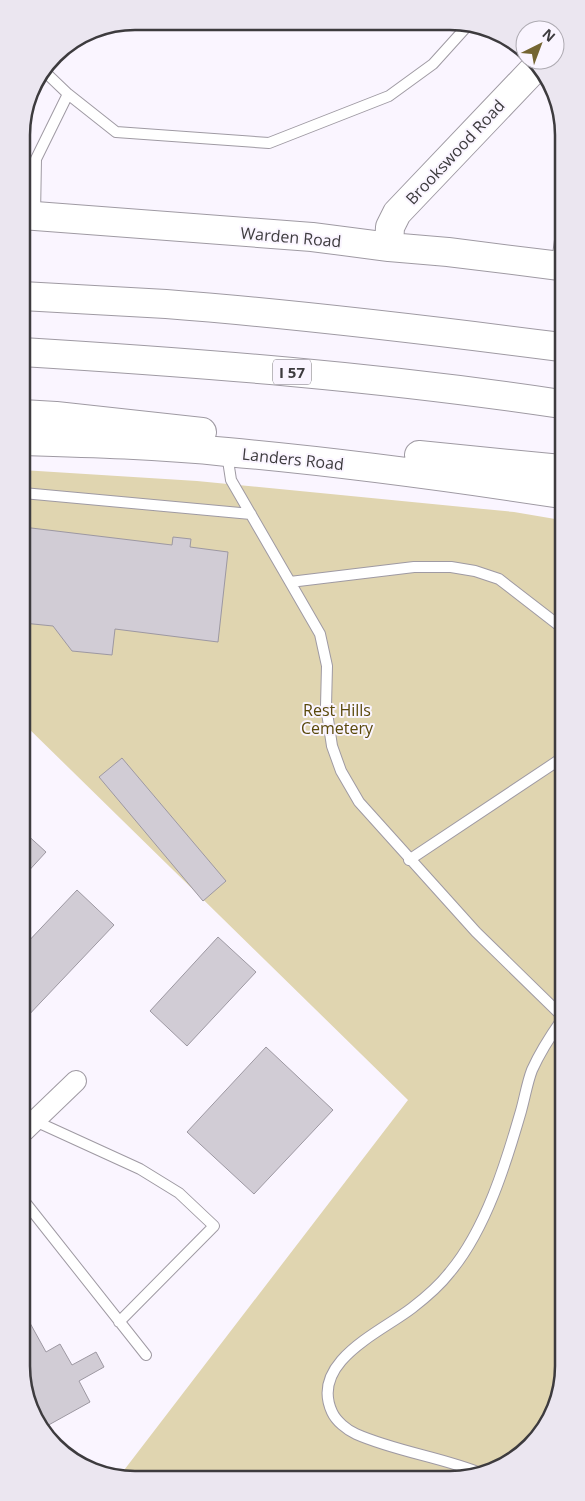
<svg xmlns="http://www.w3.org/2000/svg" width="585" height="1501" viewBox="0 0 585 1501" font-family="'Open Sans',sans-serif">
  <rect width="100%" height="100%" fill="#faf5ff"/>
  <!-- green -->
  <path fill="#e0d5b0" d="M 22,470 L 197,481 L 514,512 L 561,520 L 564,1373 L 540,1435 L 479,1476 L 118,1478 L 408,1100 L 23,723 Z"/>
  <!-- building -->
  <path fill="#d1ccd5" stroke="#9d98a2" d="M 559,152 L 560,152 L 560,178 L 555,178 Z
    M 23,527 L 172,545 L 173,537 L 191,539 L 190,547 L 228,552 L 218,642 L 115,629 L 112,655 L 72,651 L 53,626 L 23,623 Z
    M 122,758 L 226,881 L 203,901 L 99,777 Z
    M 23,831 L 46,852 L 24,876 Z
    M 77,890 L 114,925 L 24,1020 L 24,946 Z
    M 218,937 L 256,972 L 187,1046 L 150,1011 Z
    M 266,1047 L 333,1110 L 254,1194 L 187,1132 Z
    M 25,1314 L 46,1352 L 60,1344 L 72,1365 L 96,1352 L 104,1367 L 79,1381 L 90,1402 L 45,1427 L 25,1395 Z"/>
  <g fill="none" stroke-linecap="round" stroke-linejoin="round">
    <defs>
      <path id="lane" d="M 68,94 L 116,132 L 269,143 L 389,96 L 433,64 L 470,23
        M 35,215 L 36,159 L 68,94 L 44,71
        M 557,263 L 560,240
        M 227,454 L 231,480 L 290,582 L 414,567 L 451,567 L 475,571 L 499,579 L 561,627
        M 23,493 L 251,514
        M 290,582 L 320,634 L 327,666 L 326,706 L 332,746 L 341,771 L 359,802 L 476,932 L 563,1017
        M 409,860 L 562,758
        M 35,1121 L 140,1169 L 179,1193 L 214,1226 L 119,1322
        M 25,1202 L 146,1355
        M 483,1474 C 442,1457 397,1452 356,1434 C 347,1430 336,1421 332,1412 C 309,1362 381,1332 412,1308 C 425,1298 440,1285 450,1272 C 486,1229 506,1163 521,1111 C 525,1097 527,1083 532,1070 C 540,1052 551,1035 563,1018"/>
      <path id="street" d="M 24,1131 L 76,1081"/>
      <path id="secondary" d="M 22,215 L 312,237 L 389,247 L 448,252 L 560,266
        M 389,247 L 390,227 L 397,213 L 537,66
        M 22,414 L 56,416 L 202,432
        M 22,441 C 91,443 159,445 227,452 C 339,462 450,477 561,494
        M 419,455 L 561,469"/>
      <path id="highway" d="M 22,296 C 70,299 118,301 166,304 C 298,314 429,330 561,347
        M 22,352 C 202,363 382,377 561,404"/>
    </defs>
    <!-- lane casing -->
    <use href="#lane" stroke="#9f9aa3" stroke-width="12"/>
    <!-- street casing -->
    <use href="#street" stroke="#9f9aa3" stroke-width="22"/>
    <!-- secondary casing -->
    <use href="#secondary" stroke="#9f9aa3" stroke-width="30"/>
    <!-- highway casing -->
    <use href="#highway" stroke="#9f9aa3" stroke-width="30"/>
    <!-- lane -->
    <use href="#lane" stroke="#fff" stroke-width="10"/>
    <!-- street -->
    <use href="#street" stroke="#fff" stroke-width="20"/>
    <!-- secondary -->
    <use href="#secondary" stroke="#fff" stroke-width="28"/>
    <!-- highway -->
    <use href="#highway" stroke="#fff" stroke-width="28"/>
  </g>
  <g text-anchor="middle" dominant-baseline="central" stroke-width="4" stroke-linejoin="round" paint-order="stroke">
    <!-- shield labels -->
    <rect fill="#faf5ff" stroke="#767378" stroke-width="1" x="273" y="359.5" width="38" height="25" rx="4"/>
    <g font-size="15" font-weight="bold" fill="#3d3b3e">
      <text x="292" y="372">I 57</text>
    </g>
    <!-- street labels -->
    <g font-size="16" fill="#3d3b3e" stroke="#faf5ff">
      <text transform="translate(455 152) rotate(-47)">Brookswood Road</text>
      <text transform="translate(291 237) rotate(5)">Warden Road</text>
      <text transform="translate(293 459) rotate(6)">Landers Road</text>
    </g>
    <!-- park labels -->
    <g font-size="16" fill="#5a490b" stroke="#faf5ff">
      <text x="337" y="710">Rest Hills<tspan x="337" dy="18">Cemetery</tspan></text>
    </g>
  </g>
  <!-- crop -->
  <path d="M0 0H585V1501H0ZM135 30H450A105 105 0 0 1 555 135V1366A105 105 0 0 1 450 1471H135A105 105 0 0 1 30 1366V135A105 105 0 0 1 135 30Z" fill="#ebe6f0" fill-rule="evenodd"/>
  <path fill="none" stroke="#3d3b3e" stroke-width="2.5" d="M135 30H450A105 105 0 0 1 555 135V1366A105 105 0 0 1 450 1471H135A105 105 0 0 1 30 1366V135A105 105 0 0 1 135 30Z"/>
  <!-- north arrow -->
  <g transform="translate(540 45) rotate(42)"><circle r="24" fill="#faf5ff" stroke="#aeabb2"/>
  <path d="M0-4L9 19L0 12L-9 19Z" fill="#746532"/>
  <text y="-8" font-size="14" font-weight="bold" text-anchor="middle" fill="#3d3b3e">N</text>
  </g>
</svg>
